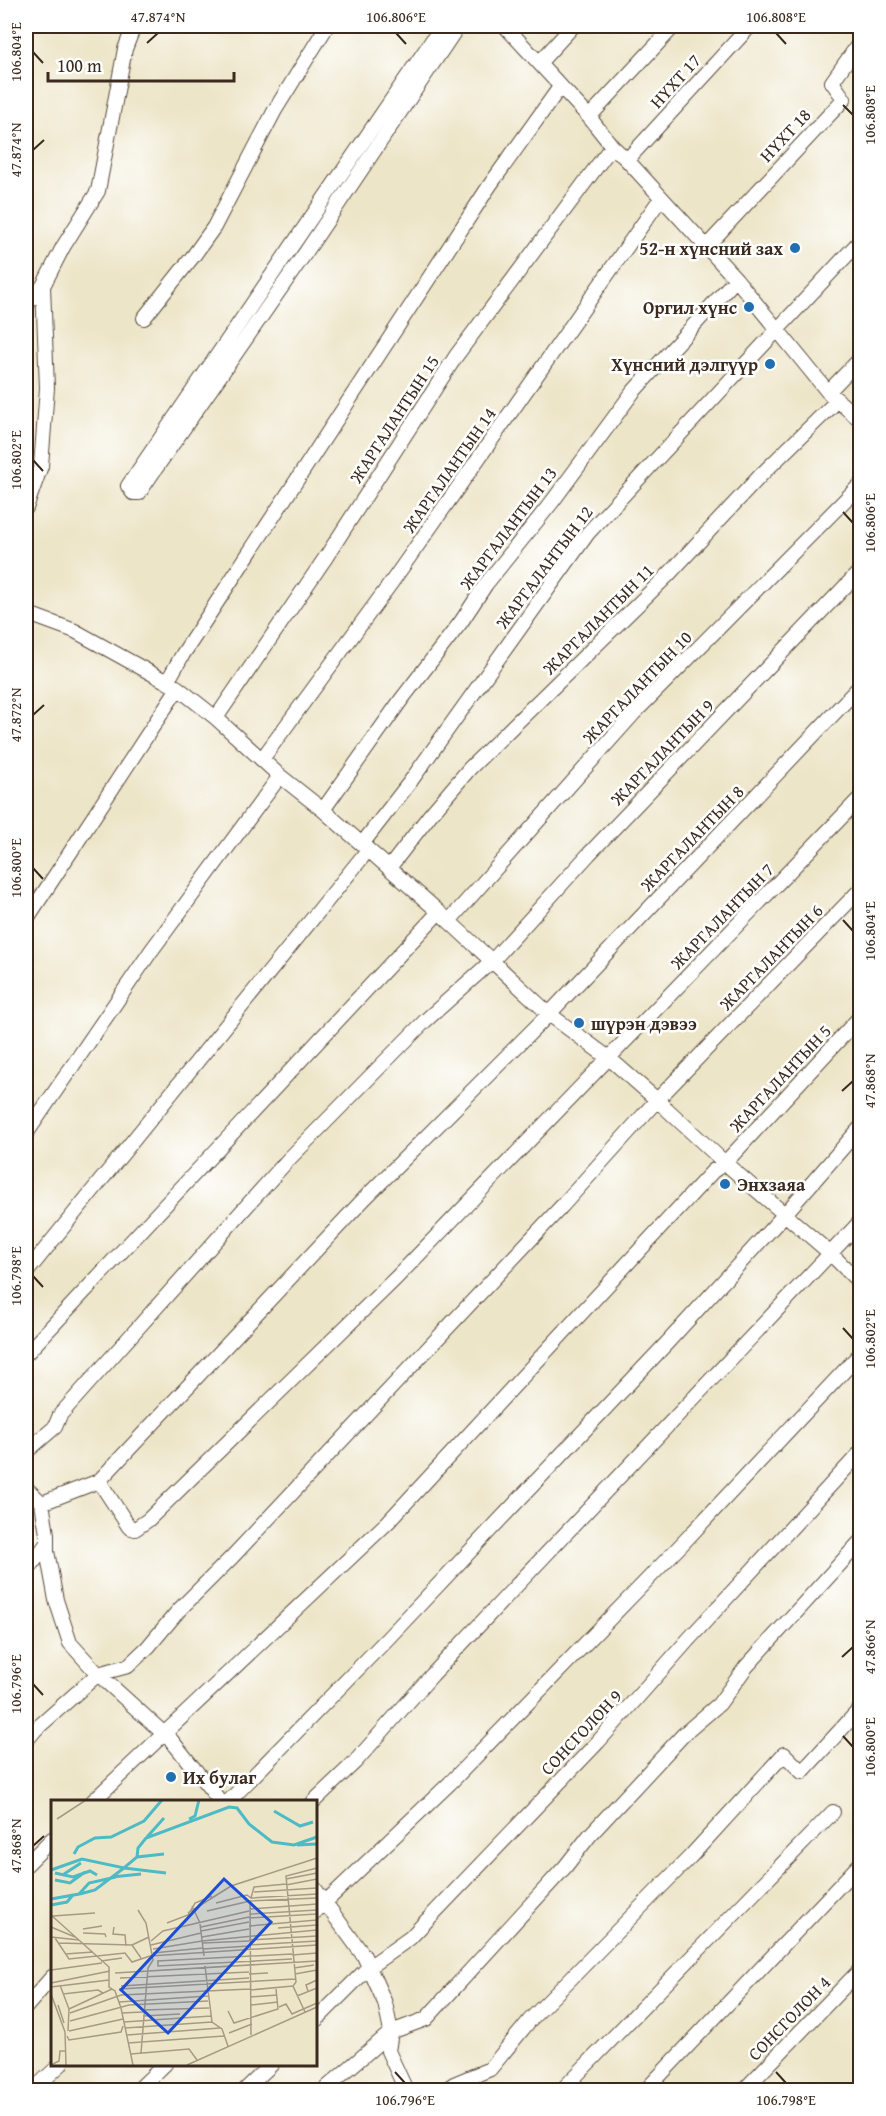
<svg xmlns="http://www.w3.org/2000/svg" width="886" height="2116" viewBox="0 0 886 2116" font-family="'Gentium Book Plus',serif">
  <rect width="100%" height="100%" fill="#fff"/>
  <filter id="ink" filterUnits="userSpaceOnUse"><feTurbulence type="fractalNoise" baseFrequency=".0167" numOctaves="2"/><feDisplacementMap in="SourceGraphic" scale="12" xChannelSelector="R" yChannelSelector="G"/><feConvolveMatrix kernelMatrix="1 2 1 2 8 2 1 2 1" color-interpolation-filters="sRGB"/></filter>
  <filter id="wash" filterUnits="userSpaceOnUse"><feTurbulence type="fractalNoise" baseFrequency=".008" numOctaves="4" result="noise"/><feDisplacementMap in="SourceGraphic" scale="24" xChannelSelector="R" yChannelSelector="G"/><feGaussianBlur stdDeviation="1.35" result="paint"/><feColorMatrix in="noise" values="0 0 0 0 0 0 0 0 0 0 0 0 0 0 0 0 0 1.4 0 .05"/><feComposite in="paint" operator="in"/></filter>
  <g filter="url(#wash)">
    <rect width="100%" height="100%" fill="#ede5c8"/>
  </g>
  <g filter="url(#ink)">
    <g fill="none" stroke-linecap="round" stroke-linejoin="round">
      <defs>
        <path id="street" d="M 442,26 L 128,486 L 133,493 L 139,493 L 151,475 L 306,252 L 458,26
          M 505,26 L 589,117 L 612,146 L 627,160 L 736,279 L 828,392 L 860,420
          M 540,62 L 573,26
          M 589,117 L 674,26
          M 627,160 L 750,26
          M 706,247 L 844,99 L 832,82 L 860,42
          M 26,305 L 43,286
          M 144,318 L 194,255 L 214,227 L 275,110 L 327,26
          M 828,392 L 860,359
          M 26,508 L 41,466 L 47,388 L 43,286 L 63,247 L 98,191 L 125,49 L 134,26
          M 26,613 L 75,631 L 167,682
          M 178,688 L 216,718 L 280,776 L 323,810 L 439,912 L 549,1014 L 610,1059 L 657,1100 L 725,1163 L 831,1254 L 860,1283
          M 216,718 L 326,557 L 456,356 L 612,146
          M 262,759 L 391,583 L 661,198
          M 323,810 L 401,700 L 461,622 L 486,584 L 552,502 L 633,392 L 736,279
          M 362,844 L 410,782 L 588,533 L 860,241
          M 389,868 L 430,815 L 470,768 L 668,575 L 761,475 L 838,400
          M 26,920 L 178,688 L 167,682 L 183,654 L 490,185 L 560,87
          M 449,921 L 634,713 L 860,485
          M 26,1134 L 151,951 L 280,776
          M 26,1273 L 368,850
          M 26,1354 L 439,912
          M 26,1452 L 55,1427 L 60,1415 L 287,1161 L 425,1021 L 493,960 L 589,854 L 860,571
          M 99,1481 L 129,1527 L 135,1529 L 148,1520 L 397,1277 L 860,798
          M 26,1488 L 42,1503 L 47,1534 L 47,1551 L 56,1600 L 70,1643 L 98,1674 L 172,1741 L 220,1801
          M 42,1503 L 99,1481 L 365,1198 L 549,1014 L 860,686
          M 26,1573 L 47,1543
          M 26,1741 L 36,1729 L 98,1674 L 128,1666 L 148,1647 L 179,1610 L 232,1557 L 562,1206 L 657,1100 L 860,890
          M 93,1801 L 388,1522 L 713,1171 L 725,1163 L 860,1017
          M 229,1801 L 388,1638 L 666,1344 L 784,1215 L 860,1128
          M 314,1801 L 355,1762 L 432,1675 L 860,1222
          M 26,1865 L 52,1839
          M 315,1889 L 364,1956 L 385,2003 L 391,2032 L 388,2051 L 406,2090
          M 315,1912 L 450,1783 L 682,1544 L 860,1354
          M 26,2007 L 52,1977
          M 315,2021 L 369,1967 L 410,1938 L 598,1742 L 688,1640 L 860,1453
          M 33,2090 L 61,2064
          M 138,2090 L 165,2064
          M 245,2090 L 272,2064
          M 324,2090 L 391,2032 L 426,2019 L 565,1867 L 590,1835 L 684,1734 L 719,1704 L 746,1667 L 860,1542
          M 445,2090 L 454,2084 L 490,2069 L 530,2020 L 690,1857 L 784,1754 L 802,1772 L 860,1709
          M 562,2090 L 833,1812
          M 646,2090 L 860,1864
          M 744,2090 L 860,1970"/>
      </defs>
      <!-- street casing -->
      <use href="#street" stroke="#564638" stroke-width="16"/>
      <!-- street -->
      <use href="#street" stroke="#fff" stroke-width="14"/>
    </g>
  </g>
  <!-- ticks -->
  <path fill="none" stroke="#3b2a1e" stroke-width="2" d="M 396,33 L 406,44M 776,33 L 786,44M 147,43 L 158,33M 33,52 L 43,63M 843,105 L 853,115M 33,150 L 44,140M 33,460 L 43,471M 843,512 L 853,523M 33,715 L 44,705M 33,868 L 43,879M 843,920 L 853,931M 842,1091 L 853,1081M 33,1276 L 43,1287M 843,1328 L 853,1339M 842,1657 L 853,1647M 33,1684 L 43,1695M 843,1736 L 853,1747M 33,1846 L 44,1836M 395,2072 L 405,2083M 776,2072 L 786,2083"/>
  <!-- markers -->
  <g fill="#1f6fb2" stroke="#fff" stroke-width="2">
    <circle cx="795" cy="248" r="6"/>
    <circle cx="749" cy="307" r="6"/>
    <circle cx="770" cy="364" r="6"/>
    <circle cx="579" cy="1023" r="6"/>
    <circle cx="725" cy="1184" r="6"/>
    <circle cx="171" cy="1777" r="6"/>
  </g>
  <g text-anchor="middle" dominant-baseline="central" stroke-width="5" stroke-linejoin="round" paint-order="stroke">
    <!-- street labels -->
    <g font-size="18" fill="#3b2a1e" stroke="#fff">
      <text transform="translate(675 81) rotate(-48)">НҮХТ 17</text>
      <text transform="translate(785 135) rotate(-47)">НҮХТ 18</text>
      <text transform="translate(394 419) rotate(-57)">ЖАРГАЛАНТЫН 15</text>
      <text transform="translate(449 470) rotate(-55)">ЖАРГАЛАНТЫН 14</text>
      <text transform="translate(508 528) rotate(-53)">ЖАРГАЛАНТЫН 13</text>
      <text transform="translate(544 567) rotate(-53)">ЖАРГАЛАНТЫН 12</text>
      <text transform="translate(598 619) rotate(-45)">ЖАРГАЛАНТЫН 11</text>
      <text transform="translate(637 687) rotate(-46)">ЖАРГАЛАНТЫН 10</text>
      <text transform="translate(662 752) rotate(-46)">ЖАРГАЛАНТЫН 9</text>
      <text transform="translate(692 838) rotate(-46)">ЖАРГАЛАНТЫН 8</text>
      <text transform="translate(722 916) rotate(-46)">ЖАРГАЛАНТЫН 7</text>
      <text transform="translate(771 957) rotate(-46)">ЖАРГАЛАНТЫН 6</text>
      <text transform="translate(780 1078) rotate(-47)">ЖАРГАЛАНТЫН 5</text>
      <text transform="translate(581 1732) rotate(-47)">СОНСГОЛОН 9</text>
      <text transform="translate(789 2018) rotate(-46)">СОНСГОЛОН 4</text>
    </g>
    <!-- poi labels -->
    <g font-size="18" font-weight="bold" fill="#3b2a1e" stroke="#fff" text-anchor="end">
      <text x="783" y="248">52-н хүнсний зах</text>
      <text x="737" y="307">Оргил хүнс</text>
      <text x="758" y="364">Хүнсний дэлгүүр</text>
      <text x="591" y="1023" text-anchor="start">шүрэн дэвээ</text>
      <text x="737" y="1184" text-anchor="start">Энхзаяа</text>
      <text x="183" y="1777" text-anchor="start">Их булаг</text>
    </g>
  </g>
  <!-- overview -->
  <g transform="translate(51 1800)">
    <rect width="266" height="266" fill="#ede5c8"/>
    <path fill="none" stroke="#4dbbc6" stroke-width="3" d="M 223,11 L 249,26 L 262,22M 138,19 L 144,16 L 148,0M 96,37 L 113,18M 246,45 L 266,44M 23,54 L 27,47 L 44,38 L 60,37 L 93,21 L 111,0M 86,57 L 113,54M 73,68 L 115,73M 0,70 L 31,59 L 73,68 L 86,57 L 87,48 L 95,38 L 178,7 L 186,8 L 198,24 L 221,42 L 243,45 L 266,37M 4,73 L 22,77 L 39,71 L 46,75M 13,74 L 30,63M 61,77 L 90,74M 4,80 L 19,83 L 34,72M 29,94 L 44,90 L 73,68M 0,99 L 28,94 L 38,83 L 65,77M 0,105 L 16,102 L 22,95"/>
    <path fill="none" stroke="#a69a84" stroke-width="1.5" d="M 6,19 L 35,0M 235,79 L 266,73M 235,85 L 266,79M 203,92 L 266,88M 200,98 L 266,94M 199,101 L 200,235M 165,103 L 196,95 L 200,98 L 203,87 L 235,84M 141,106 L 149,123M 199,109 L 266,104M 87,110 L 95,123 L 102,160 L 97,168 L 90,253M 156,111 L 199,101 L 266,98M 137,113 L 180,86 L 266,58M 199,114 L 266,110M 0,115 L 58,167 L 58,187 L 64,191 L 70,208 L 82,265M 2,116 L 44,113M 198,118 L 266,114M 116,123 L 137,115 L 144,103 L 161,96M 149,124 L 153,156M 198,126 L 266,120M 0,127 L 24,137M 63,127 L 62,134 L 74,135 L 75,146M 150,127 L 198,117M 227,128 L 266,125M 32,129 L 51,126M 150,131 L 198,122M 32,133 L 54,134 L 55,137M 0,137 L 28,140M 151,137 L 198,129M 4,138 L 18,159 L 74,153 L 81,162 L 99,156 L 266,145M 198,140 L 266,136M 100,141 L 112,131 L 198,111M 151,141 L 266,130M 7,143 L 81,145 L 90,158M 152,143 L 198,141M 81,145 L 98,137M 100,145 L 150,133M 198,145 L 266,141M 102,149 L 151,141M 152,149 L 198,146M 102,153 L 152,148M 14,154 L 42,152M 241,155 L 266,153M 50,161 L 71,158M 106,161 L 241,154M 107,161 L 107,166 L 241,159M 154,166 L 161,222 L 171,229 L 177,246M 243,168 L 263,165M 0,170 L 51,163M 64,173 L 266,161M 198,174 L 217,173M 244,174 L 266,170M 69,178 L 198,172M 0,183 L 59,171M 9,185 L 18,209 L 17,231M 70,186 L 198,178M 0,187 L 58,180M 68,189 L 244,179M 199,190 L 242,186M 257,191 L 255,185 L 266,180M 0,194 L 14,232 L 15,265M 12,194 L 47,190 L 52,193M 246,196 L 266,188M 199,197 L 226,195M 68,202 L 157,196M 7,205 L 13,223M 200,205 L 227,202M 228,207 L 235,204 L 241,214 L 266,203M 18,209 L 61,189M 92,210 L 158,208M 177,211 L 183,223 L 227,209 L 225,189M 254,212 L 242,186 L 245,182 L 235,76 L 266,68M 19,213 L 70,195 L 199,189M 71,213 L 92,212M 92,216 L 129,214M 19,221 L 78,205 L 157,201M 73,222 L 160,216M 74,228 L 161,222M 18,231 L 72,219M 178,233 L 201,224M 76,235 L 169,228M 16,236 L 18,240 L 70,232 L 72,226M 77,243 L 173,236M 80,254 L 138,249 L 146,260M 0,265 L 8,261 L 9,251 L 14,251M 136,265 L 266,207"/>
    <path fill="#1d4ed8" fill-opacity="0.15" stroke="#1d4ed8" stroke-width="3" d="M 173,79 L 220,122 L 117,233 L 70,190 Z"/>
    <rect width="266" height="266" fill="none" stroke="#3b2a1e" stroke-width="3"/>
  </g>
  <!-- margin -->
  <rect width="886" height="2116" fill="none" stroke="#fff" stroke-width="66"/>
  <!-- scale -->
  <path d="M48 72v9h186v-9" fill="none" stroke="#3b2a1e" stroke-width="3"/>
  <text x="57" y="72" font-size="18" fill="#3b2a1e" stroke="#ffffff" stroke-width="4.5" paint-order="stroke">100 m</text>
  <rect x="33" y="33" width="820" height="2050" fill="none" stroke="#3b2a1e" stroke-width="2"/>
  <g font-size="15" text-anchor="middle" fill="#3b2a1e">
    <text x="158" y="22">47.874°N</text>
    <text x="396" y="22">106.806°E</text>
    <text x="776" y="22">106.808°E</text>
    <text transform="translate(16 52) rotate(-90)" y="5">106.804°E</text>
    <text transform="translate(870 115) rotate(-90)" y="5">106.808°E</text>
    <text transform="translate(16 150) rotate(-90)" y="5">47.874°N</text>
    <text transform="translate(16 460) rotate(-90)" y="5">106.802°E</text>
    <text transform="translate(870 523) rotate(-90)" y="5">106.806°E</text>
    <text transform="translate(16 715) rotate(-90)" y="5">47.872°N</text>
    <text transform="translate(16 868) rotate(-90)" y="5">106.800°E</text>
    <text transform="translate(870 931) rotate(-90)" y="5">106.804°E</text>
    <text transform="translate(870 1081) rotate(-90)" y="5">47.868°N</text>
    <text transform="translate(16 1276) rotate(-90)" y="5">106.798°E</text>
    <text transform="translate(870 1339) rotate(-90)" y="5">106.802°E</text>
    <text transform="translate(870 1647) rotate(-90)" y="5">47.866°N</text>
    <text transform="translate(16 1684) rotate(-90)" y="5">106.796°E</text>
    <text transform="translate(870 1747) rotate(-90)" y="5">106.800°E</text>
    <text transform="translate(16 1846) rotate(-90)" y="5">47.868°N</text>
    <text x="405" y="2105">106.796°E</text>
    <text x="786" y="2105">106.798°E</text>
  </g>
</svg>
